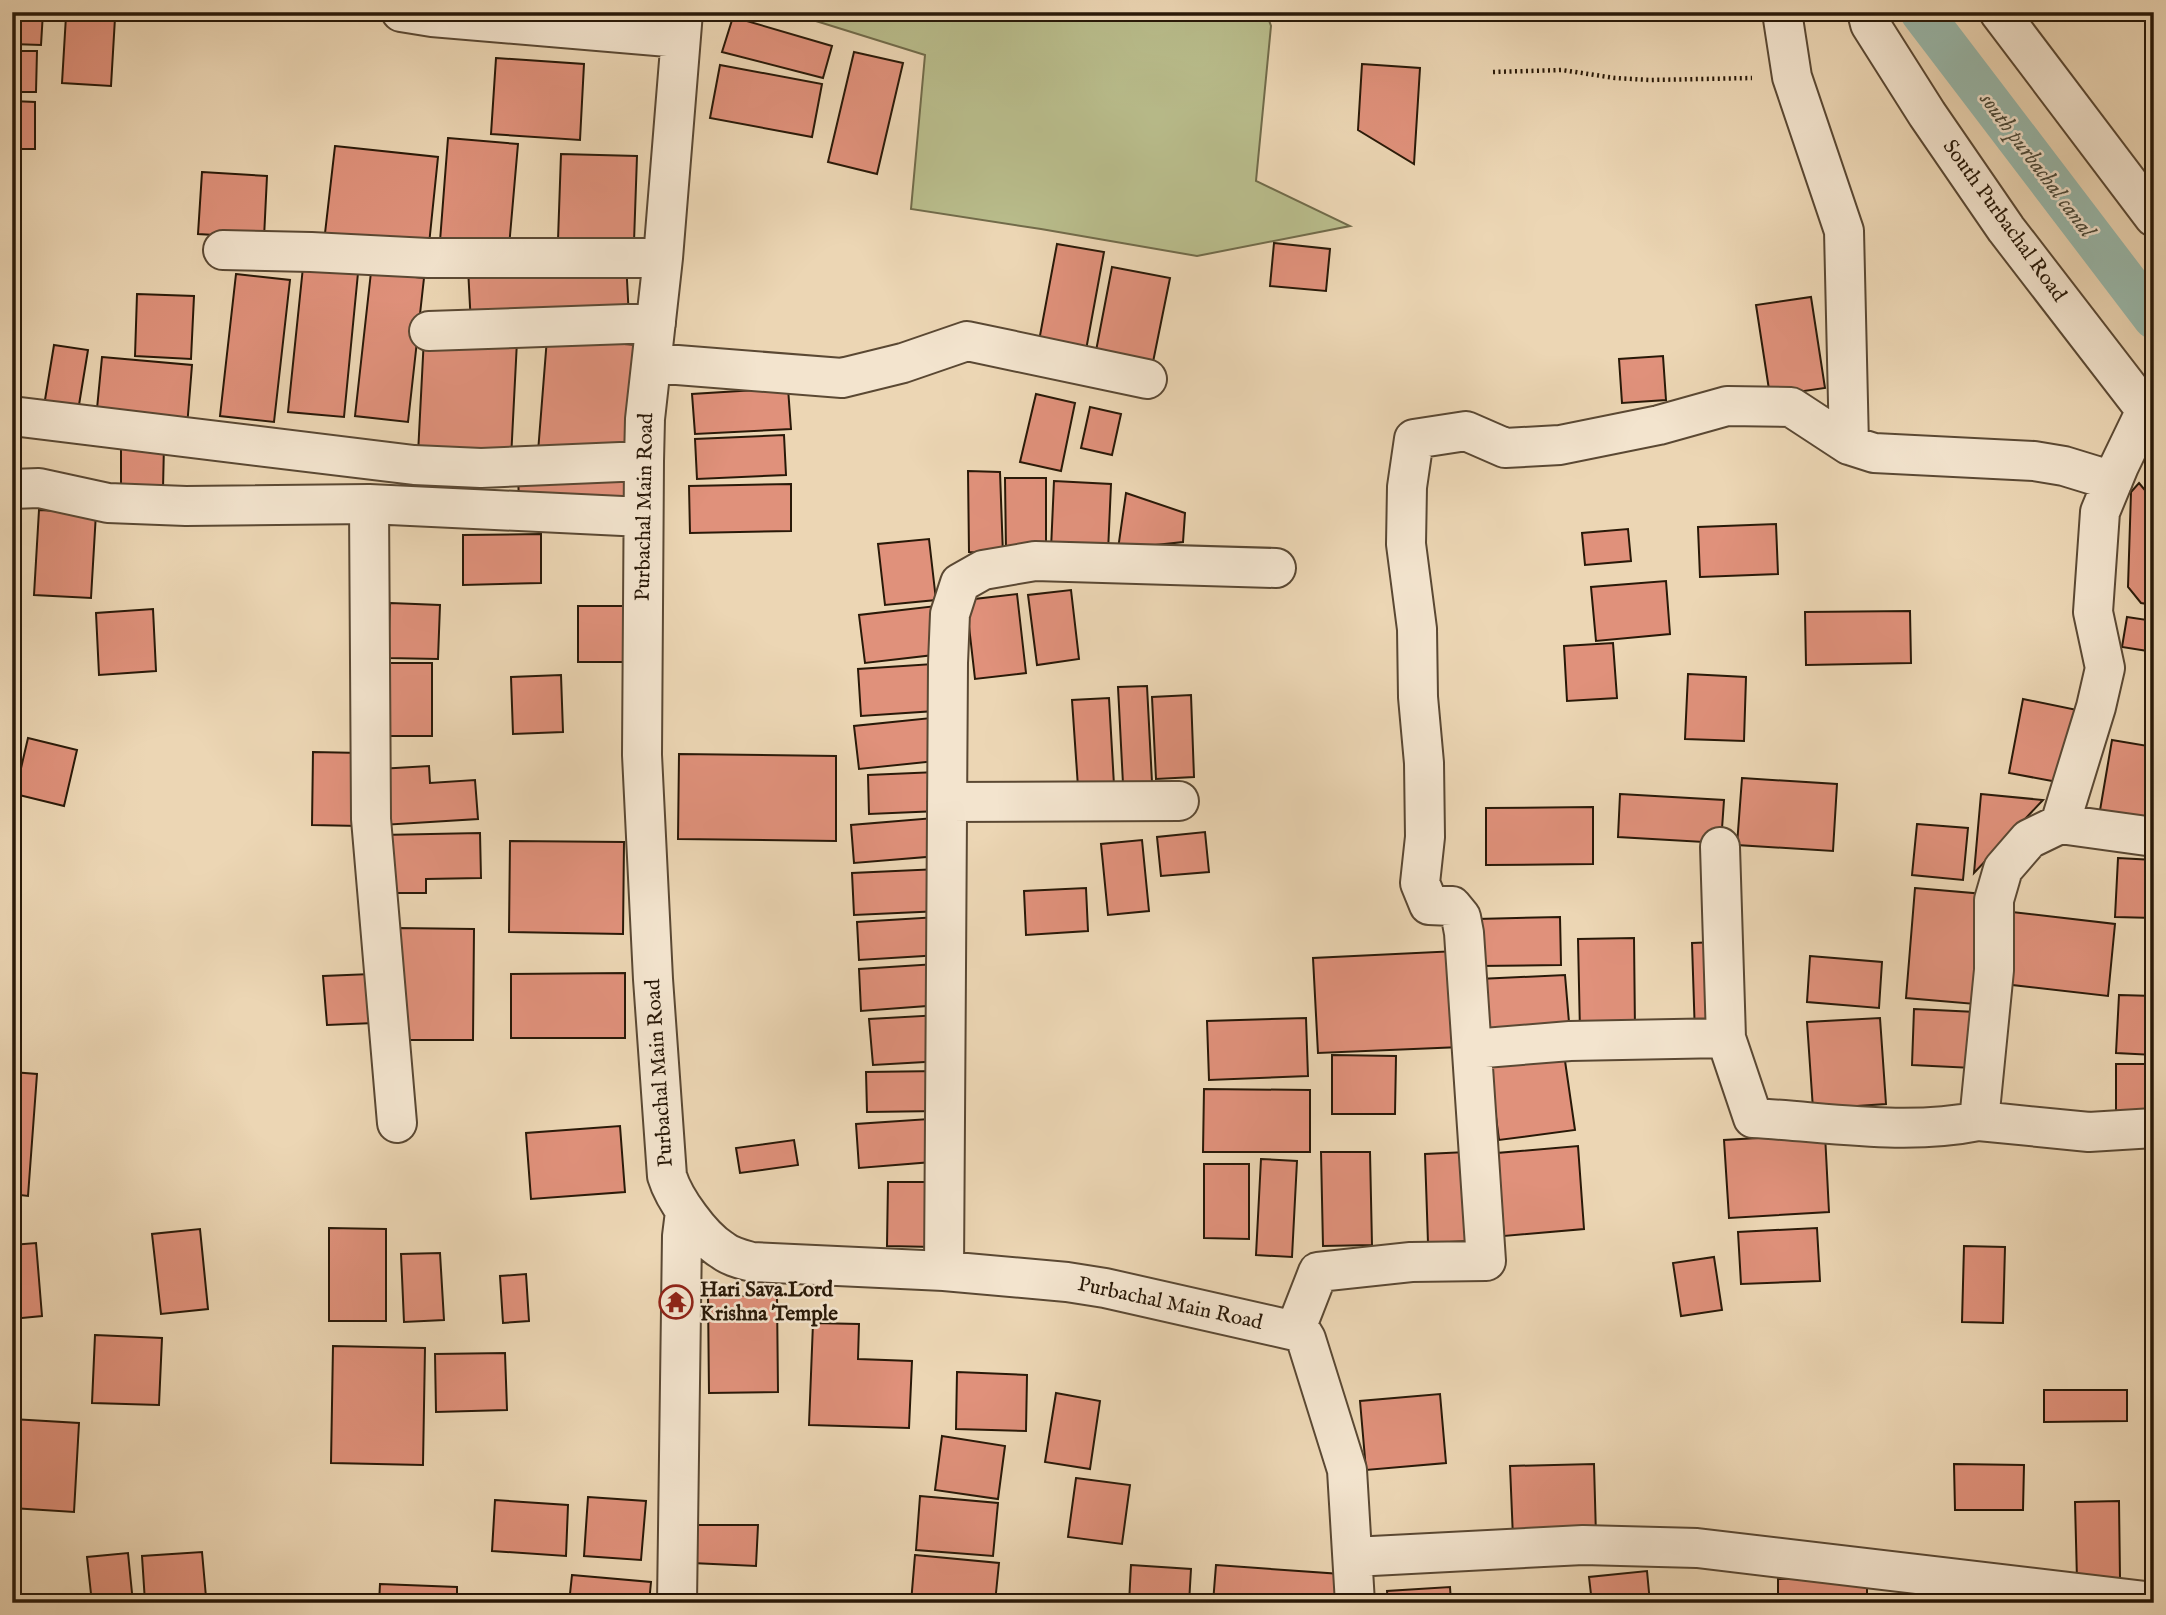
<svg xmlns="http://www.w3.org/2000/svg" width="2166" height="1615" viewBox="0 0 2166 1615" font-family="'IM FELL English',serif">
  <rect width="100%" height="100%" fill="#ecd6b4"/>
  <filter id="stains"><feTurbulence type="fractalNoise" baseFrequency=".00286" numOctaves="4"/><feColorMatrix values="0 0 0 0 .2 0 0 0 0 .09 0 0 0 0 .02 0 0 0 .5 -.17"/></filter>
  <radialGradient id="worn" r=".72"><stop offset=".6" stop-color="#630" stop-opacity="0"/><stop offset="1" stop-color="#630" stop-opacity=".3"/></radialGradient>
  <!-- green -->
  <path fill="#b9bd8c" stroke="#716b4a" stroke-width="2" d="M 787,12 L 1266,12 L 1271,26 L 1256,181 L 1350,226 L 1197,256 L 1041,229 L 911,209 L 925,55 Z"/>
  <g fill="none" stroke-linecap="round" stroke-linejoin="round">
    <!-- canal -->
    <path stroke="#99b9ac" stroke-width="42" d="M 1921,12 L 2154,318"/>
  </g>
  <!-- building -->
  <path fill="#e0917b" stroke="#291908" stroke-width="2" d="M 12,12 L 43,12 L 41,45 L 12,44 Z
    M 547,12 L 656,12 L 656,17 Z
    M 66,16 L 115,18 L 111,86 L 62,83 Z
    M 733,17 L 832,46 L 823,78 L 722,52 Z
    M 12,51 L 37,51 L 36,92 L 12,92 Z
    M 854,52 L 903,63 L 877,174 L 828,162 Z
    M 496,58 L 584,64 L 580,140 L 491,134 Z
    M 1362,64 L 1420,68 L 1414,164 L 1358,130 Z
    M 720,65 L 822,84 L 812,137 L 710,118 Z
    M 12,101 L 35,102 L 35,149 L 12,149 Z
    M 448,138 L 518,144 L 509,247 L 440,241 Z
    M 335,146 L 438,157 L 428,254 L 324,242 Z
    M 561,154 L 637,156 L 634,242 L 558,240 Z
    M 202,172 L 267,176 L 264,238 L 198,234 Z
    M 1274,243 L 1330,249 L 1326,291 L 1270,286 Z
    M 1057,244 L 1104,252 L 1086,350 L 1039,341 Z
    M 626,261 L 629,318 L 471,325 L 468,268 Z
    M 303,267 L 358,273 L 344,417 L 288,412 Z
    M 1112,267 L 1170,278 L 1153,362 L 1096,351 Z
    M 371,272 L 424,278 L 408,422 L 355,416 Z
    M 236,274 L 290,280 L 274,422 L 220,416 Z
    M 137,294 L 194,296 L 191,359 L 135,356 Z
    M 1811,297 L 1825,388 L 1770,396 L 1756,305 Z
    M 424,337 L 517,341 L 511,459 L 418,454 Z
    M 547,338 L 637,345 L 629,459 L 538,452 Z
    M 54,345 L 88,350 L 77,417 L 43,412 Z
    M 1663,356 L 1666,400 L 1622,403 L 1619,359 Z
    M 102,357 L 192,365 L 187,427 L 96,419 Z
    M 788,388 L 791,429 L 695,434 L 692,394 Z
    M 1036,394 L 1075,403 L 1061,471 L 1020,462 Z
    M 1090,407 L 1121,414 L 1112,455 L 1081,448 Z
    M 784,435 L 786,475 L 697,479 L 695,439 Z
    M 121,442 L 164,444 L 163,489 L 121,488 Z
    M 634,466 L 635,506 L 519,508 L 518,469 Z
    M 968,471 L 1000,472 L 1003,555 L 969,552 Z
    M 1005,478 L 1046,478 L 1046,552 L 1006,552 Z
    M 1054,481 L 1111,484 L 1108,552 L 1051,549 Z
    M 2139,483 L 2154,501 L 2154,605 L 2141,603 L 2128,587 L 2131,492 Z
    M 791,484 L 791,531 L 690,533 L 689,486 Z
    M 1126,493 L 1185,513 L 1183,542 L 1118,549 Z
    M 12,510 L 19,510 L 18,562 L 12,561 Z
    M 39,510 L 96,513 L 91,598 L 34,595 Z
    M 1776,524 L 1778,574 L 1700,577 L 1698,527 Z
    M 1628,529 L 1631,561 L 1585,565 L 1582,533 Z
    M 541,534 L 541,583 L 463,585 L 463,535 Z
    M 929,539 L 936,600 L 885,605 L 878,544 Z
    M 1666,581 L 1670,634 L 1596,641 L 1591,587 Z
    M 1071,590 L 1079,659 L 1037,665 L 1028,595 Z
    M 1017,594 L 1026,673 L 975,679 L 966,600 Z
    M 390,603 L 440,605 L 438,659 L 388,658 Z
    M 578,606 L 633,606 L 633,662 L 578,662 Z
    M 936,606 L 942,654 L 865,663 L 859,615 Z
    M 153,609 L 156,671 L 99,675 L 96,613 Z
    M 1910,611 L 1911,663 L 1806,665 L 1805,612 Z
    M 2127,617 L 2154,621 L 2154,652 L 2122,647 Z
    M 1613,643 L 1617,698 L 1567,701 L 1564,646 Z
    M 379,663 L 432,663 L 432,736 L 379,736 Z
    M 933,664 L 935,711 L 861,716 L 858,669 Z
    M 1688,674 L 1746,677 L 1744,741 L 1685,739 Z
    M 561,675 L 563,732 L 513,734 L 511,677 Z
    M 1147,686 L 1152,782 L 1123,784 L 1118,687 Z
    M 1191,695 L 1194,777 L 1156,779 L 1152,697 Z
    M 1109,698 L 1114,785 L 1078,787 L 1072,700 Z
    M 2023,699 L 2077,710 L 2063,783 L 2009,773 Z
    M 931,718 L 936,761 L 859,769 L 854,726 Z
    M 28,738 L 77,750 L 64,806 L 15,794 Z
    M 2112,740 L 2154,747 L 2154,832 L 2098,822 Z
    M 313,752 L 361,753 L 359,826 L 312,825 Z
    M 679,754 L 836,756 L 836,841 L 678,839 Z
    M 429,766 L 430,783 L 475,780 L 478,819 L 382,825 L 379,769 Z
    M 937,772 L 939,811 L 869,814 L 868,775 Z
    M 1742,778 L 1837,784 L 1833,851 L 1737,845 Z
    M 1620,794 L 1724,800 L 1721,843 L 1618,837 Z
    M 1981,794 L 2043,800 L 1974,873 Z
    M 1593,807 L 1593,864 L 1486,865 L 1486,808 Z
    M 934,818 L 938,856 L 854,863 L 851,825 Z
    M 1917,824 L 1968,828 L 1963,880 L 1912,875 Z
    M 1205,832 L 1209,872 L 1161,876 L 1157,837 Z
    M 480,833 L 481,878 L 426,879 L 426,893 L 382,893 L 381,835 Z
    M 1142,840 L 1149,911 L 1108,915 L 1101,844 Z
    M 510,841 L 624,842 L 623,934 L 509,932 Z
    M 2118,858 L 2154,860 L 2154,918 L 2115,917 Z
    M 939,869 L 941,911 L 854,915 L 852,873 Z
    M 1086,888 L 1088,931 L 1026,935 L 1024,891 Z
    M 1915,888 L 1984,894 L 1975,1004 L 1906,998 Z
    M 2012,912 L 2115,924 L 2108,996 L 2004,984 Z
    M 938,917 L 940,955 L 859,960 L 857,922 Z
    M 1560,917 L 1561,965 L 1477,966 L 1477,919 Z
    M 396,928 L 474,929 L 473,1040 L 395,1040 Z
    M 1634,938 L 1635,1031 L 1580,1032 L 1578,939 Z
    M 1718,942 L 1722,1035 L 1695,1036 L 1692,943 Z
    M 1457,951 L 1461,1047 L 1318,1053 L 1313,958 Z
    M 1810,956 L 1882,962 L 1879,1008 L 1807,1002 Z
    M 936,964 L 940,1005 L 861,1011 L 859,969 Z
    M 625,973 L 625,1038 L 511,1038 L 511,974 Z
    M 371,974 L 374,1023 L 327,1025 L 323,976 Z
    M 1565,975 L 1570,1034 L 1485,1042 L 1479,979 Z
    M 2119,995 L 2154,996 L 2154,1055 L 2116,1053 Z
    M 1914,1009 L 1976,1012 L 1973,1068 L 1912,1065 Z
    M 940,1015 L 942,1061 L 873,1065 L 869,1019 Z
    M 1306,1018 L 1308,1076 L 1209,1080 L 1207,1021 Z
    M 1880,1018 L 1886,1104 L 1813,1109 L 1807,1022 Z
    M 1564,1054 L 1575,1130 L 1499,1140 L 1489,1064 Z
    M 1332,1055 L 1396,1056 L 1395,1114 L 1332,1114 Z
    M 2116,1064 L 2153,1064 L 2154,1121 L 2116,1121 Z
    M 940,1071 L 940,1111 L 867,1112 L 866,1072 Z
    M 12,1072 L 37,1074 L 28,1196 L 12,1194 Z
    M 1204,1089 L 1310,1090 L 1310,1152 L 1203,1152 Z
    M 929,1119 L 932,1162 L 859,1168 L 856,1124 Z
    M 620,1126 L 625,1192 L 531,1199 L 526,1133 Z
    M 1825,1134 L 1829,1212 L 1729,1218 L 1724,1140 Z
    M 794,1140 L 798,1165 L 740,1173 L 736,1148 Z
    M 1578,1146 L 1584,1229 L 1504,1236 L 1497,1153 Z
    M 1321,1152 L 1370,1152 L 1372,1245 L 1323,1246 Z
    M 1467,1152 L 1470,1241 L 1428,1243 L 1425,1154 Z
    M 1261,1159 L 1297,1161 L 1292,1257 L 1256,1255 Z
    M 1204,1164 L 1249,1164 L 1249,1239 L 1204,1238 Z
    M 888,1182 L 935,1182 L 934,1247 L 887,1246 Z
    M 329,1228 L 386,1229 L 386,1321 L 329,1321 Z
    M 1817,1228 L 1820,1281 L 1741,1284 L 1738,1232 Z
    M 200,1229 L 208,1309 L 161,1314 L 152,1234 Z
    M 36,1243 L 42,1316 L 12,1319 L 12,1245 Z
    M 1964,1246 L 2005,1247 L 2003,1323 L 1962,1322 Z
    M 440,1253 L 444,1320 L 404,1322 L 401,1254 Z
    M 1714,1257 L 1722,1310 L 1681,1316 L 1673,1263 Z
    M 526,1274 L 529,1321 L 503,1323 L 500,1276 Z
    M 708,1296 L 777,1296 L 778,1392 L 709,1393 Z
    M 813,1323 L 859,1324 L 858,1359 L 912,1361 L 909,1428 L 809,1425 Z
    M 95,1335 L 162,1338 L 159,1405 L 92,1403 Z
    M 333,1346 L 425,1348 L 423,1465 L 331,1463 Z
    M 505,1353 L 507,1410 L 436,1412 L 435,1354 Z
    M 957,1372 L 1027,1375 L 1026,1431 L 956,1429 Z
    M 2044,1390 L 2127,1390 L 2127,1421 L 2044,1422 Z
    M 1056,1393 L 1100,1401 L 1090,1469 L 1045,1462 Z
    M 1440,1394 L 1446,1463 L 1366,1470 L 1360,1401 Z
    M 12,1419 L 79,1423 L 74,1512 L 12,1508 Z
    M 942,1436 L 1005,1446 L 998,1499 L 935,1490 Z
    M 1594,1464 L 1596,1536 L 1513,1538 L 1510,1466 Z
    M 1954,1464 L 2024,1465 L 2023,1510 L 1955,1510 Z
    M 1076,1478 L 1130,1485 L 1122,1544 L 1068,1537 Z
    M 920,1496 L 998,1503 L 993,1556 L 916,1550 Z
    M 588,1497 L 646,1501 L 641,1560 L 584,1556 Z
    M 495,1500 L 568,1505 L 566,1556 L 492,1551 Z
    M 2119,1501 L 2120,1579 L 2077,1580 L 2075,1502 Z
    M 693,1525 L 758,1525 L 756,1566 L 692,1563 Z
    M 202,1552 L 206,1597 L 145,1602 L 142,1556 Z
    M 128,1553 L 133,1603 L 92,1603 L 87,1557 Z
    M 915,1555 L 999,1563 L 995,1603 L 911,1603 Z
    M 1131,1565 L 1191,1569 L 1189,1603 L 1129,1603 Z
    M 1216,1565 L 1341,1574 L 1339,1603 L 1213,1603 Z
    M 1647,1571 L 1650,1603 L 1592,1603 L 1589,1577 Z
    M 572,1575 L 651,1582 L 649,1603 L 569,1603 Z
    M 1867,1578 L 1867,1603 L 1778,1603 L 1778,1579 Z
    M 380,1584 L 457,1587 L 457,1603 L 379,1603 Z
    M 1450,1587 L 1451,1603 L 1388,1603 L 1387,1591 Z"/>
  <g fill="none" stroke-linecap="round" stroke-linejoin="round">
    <defs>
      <path id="minor" d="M 401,12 L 432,17 L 680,38
        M 683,12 L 663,258 L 645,419 L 644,461 L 642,755 L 653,979 L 667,1176 C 674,1199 701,1237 722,1250 C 731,1257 741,1259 752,1262 L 944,1271 L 1067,1282 L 1105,1288 L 1295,1331 L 1303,1334 L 1306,1339 L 1347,1470 L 1355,1603
        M 1782,12 L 1792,77 L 1844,231 L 1849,445 L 1874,453 L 2034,461 L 2064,466 L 2113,481
        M 1867,12 L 1870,24 L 1927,114 L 2006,229 L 2154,421
        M 1999,12 L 2154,217
        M 223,250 L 311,252 L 428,258 L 663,258
        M 429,331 L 656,323
        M 652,363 L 842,378 L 903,363 L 967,341 L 1147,379
        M 12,416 L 414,465 L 481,468 L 644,461
        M 12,489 L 39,488 L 108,503 L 186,506 L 369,504 L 643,517
        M 369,504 L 371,819 L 397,1123
        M 947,802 L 1179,801
        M 2060,824 L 2096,707 L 2105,668 L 2093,612 L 2100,512 L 2119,466 L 2146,410
        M 1720,847 L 1726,1038
        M 1472,1049 L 1570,1041 L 1726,1038 L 1753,1118 C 1828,1122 1905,1136 1979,1121 L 1994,970 L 1994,900 L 2003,869 L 2029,839 L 2060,824 L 2154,837
        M 1979,1121 L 2089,1132 L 2154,1128
        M 944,1271 L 948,663 L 950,614 L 960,583 L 983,570 L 1035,561 L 1276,568
        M 1295,1331 L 1318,1272 L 1411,1262 L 1486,1261 L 1464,933 L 1461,917 L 1452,906 L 1429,905 L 1420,883 L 1425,837 L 1424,763 L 1418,697 L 1417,629 L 1406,544 L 1407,487 L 1414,439 L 1466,431 L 1505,448 L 1560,445 L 1659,425 L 1727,406 L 1791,407 L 1849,445
        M 1353,1557 L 1583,1545 L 1697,1548 L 2154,1602
        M 677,1603 L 682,1236 L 685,1212"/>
    </defs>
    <!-- minor casing -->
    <use href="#minor" stroke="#5a4833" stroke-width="42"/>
    <!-- path -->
    <path stroke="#291908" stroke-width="4.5" stroke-dasharray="2 3.5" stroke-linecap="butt" d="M 1493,72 L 1562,70 L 1615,78 L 1650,80 L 1752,78"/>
    <!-- minor -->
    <use href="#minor" stroke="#f3e4ce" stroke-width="38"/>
  </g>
  <!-- icons -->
  <defs>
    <symbol id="temple-ring" viewBox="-11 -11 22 22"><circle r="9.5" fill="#f3e4ce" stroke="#8f2418" stroke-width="1.5"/><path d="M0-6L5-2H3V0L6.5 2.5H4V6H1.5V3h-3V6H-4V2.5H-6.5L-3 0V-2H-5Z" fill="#8f2418"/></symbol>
  </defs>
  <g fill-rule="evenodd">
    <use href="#temple-ring" x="657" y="1283" width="38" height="38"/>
  </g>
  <g text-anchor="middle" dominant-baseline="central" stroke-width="5" stroke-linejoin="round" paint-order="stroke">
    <!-- street labels -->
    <g font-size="21" fill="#291908" stroke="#f3e4ce">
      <text transform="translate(2004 221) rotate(54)">South Purbachal Road</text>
      <text transform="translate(645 507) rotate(-89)">Purbachal Main Road</text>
      <text transform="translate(660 1073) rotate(-94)">Purbachal Main Road</text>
      <text transform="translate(1170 1304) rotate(12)">Purbachal Main Road</text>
    </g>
    <!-- poi labels -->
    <g font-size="21" font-weight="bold" fill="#291908" stroke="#f3e4ce" text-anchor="start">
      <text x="700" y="1290">Hari Sava.Lord<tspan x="700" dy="24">Krishna Temple</tspan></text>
    </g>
    <!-- water labels -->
    <g font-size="23" font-style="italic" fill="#4b4939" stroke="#f3e4ce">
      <text transform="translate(2037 165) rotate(53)">south purbachal canal</text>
    </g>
  </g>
  <!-- margin -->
  <rect width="2166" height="1615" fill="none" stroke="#ecd6b4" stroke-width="42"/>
  <rect x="14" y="14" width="2138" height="1587" fill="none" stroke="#291908" stroke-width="3.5"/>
  <rect x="21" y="21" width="2124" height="1573" fill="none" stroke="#291908" stroke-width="2"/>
  <rect width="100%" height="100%" filter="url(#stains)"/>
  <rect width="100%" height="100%" fill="url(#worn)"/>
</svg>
